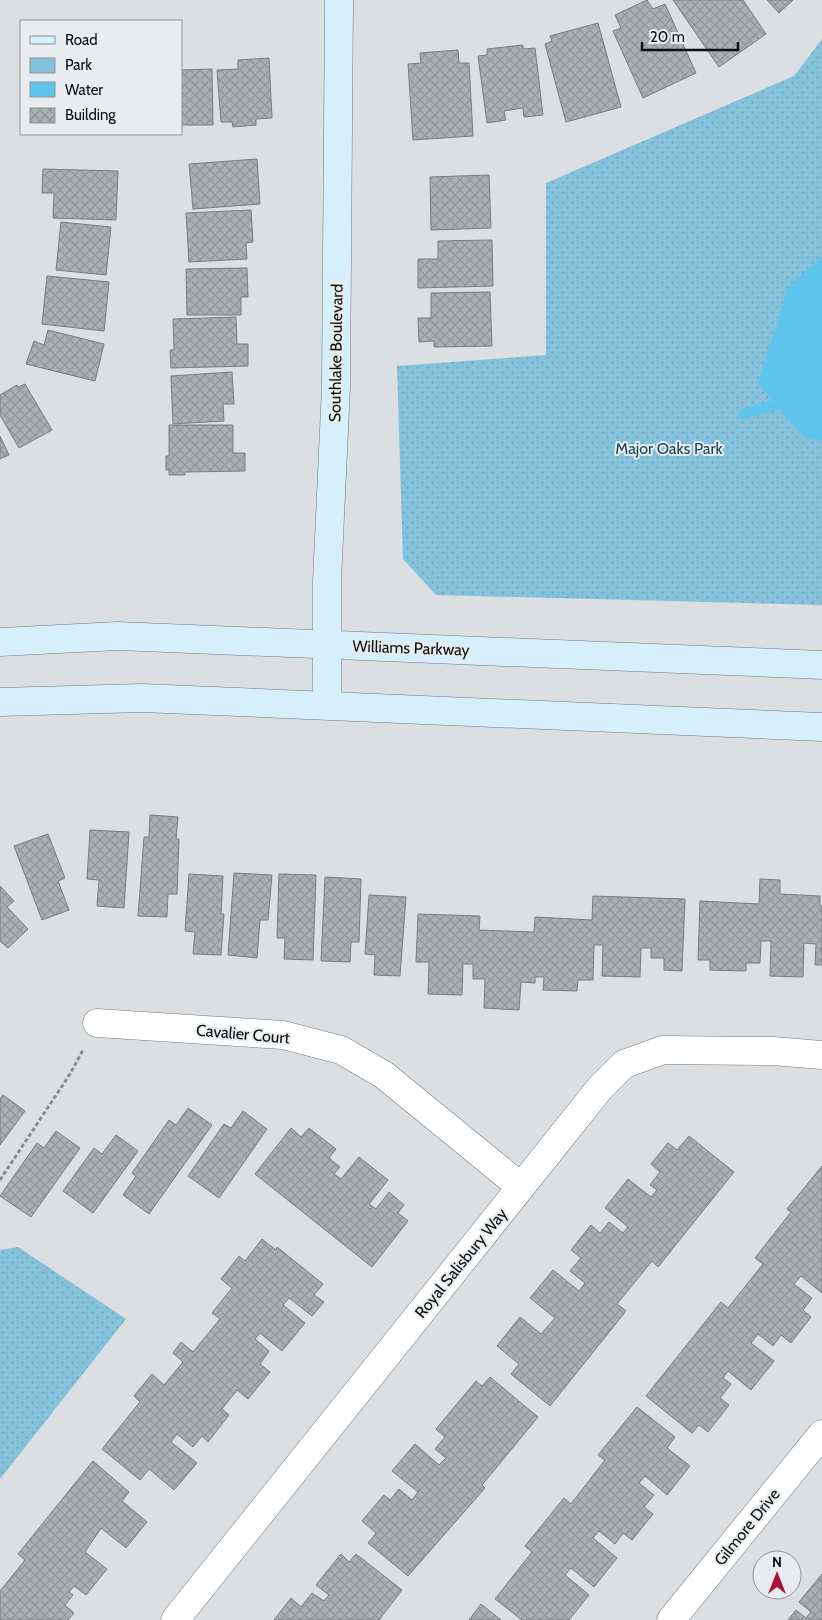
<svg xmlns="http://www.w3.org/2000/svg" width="822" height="1620" viewBox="0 0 822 1620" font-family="Cabin,sans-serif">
  <defs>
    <pattern id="green-dots" width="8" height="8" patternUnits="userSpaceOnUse" patternTransform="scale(1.25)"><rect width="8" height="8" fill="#84c1da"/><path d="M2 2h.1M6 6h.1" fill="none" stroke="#71a5ba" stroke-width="1.8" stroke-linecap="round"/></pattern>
    <pattern id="building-cross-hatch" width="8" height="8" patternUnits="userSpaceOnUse" patternTransform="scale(1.25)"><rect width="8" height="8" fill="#abafb1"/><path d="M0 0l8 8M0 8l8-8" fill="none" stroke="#929597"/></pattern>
  </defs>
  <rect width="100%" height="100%" fill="#dbdfe1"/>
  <!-- green -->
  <path fill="url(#green-dots)" d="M 822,39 L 822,605 L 436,595 L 403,559 L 397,366 L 546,355 L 546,183 L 794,76 Z
    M 18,1247 L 126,1319 L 0,1479 L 0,1250 Z"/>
  <!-- water -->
  <path fill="#5ec6ed" d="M 822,257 L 822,441 L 804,437 L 758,383 L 788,287 Z"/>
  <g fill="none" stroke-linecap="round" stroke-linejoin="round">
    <!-- stream -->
    <path stroke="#5ec6ed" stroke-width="10" d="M 744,414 L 788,401"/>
  </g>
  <!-- building -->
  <path fill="url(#building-cross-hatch)" stroke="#787c7d" d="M 647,0 L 653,9 L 665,4 L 696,73 L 643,98 L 613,31 L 621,28 L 615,15 Z
    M 673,0 L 743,0 L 766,34 L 719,67 Z
    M 767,0 L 793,0 L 779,13 Z
    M 598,23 L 621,107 L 566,122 L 545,44 L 552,41 L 550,36 Z
    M 523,45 L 523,49 L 535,48 L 543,115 L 524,117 L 523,108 L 504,111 L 506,120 L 487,123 L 478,56 L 487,55 L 487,49 Z
    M 458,50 L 459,63 L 469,63 L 473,136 L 413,140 L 408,64 L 421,63 L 420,53 Z
    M 269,58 L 272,118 L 256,119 L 256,125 L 233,127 L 232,122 L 221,122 L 217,70 L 238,69 L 238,60 Z
    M 212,69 L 213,125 L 181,125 L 181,70 Z
    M 257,159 L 260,204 L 193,209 L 189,164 Z
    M 43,169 L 118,171 L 116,220 L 53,218 L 54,193 L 42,193 Z
    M 489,175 L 491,228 L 431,230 L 430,177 Z
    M 251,210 L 253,242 L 246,243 L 247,259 L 189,262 L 186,213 Z
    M 61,222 L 111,227 L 106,275 L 56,270 Z
    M 492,240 L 493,286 L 418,288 L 418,259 L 438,259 L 438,241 Z
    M 247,268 L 248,297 L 241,297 L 241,315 L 187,315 L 186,269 Z
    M 47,276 L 109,282 L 104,331 L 42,324 Z
    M 490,292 L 492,346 L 434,347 L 434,341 L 419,342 L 418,318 L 431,318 L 431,293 Z
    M 236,317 L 237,344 L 248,344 L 248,366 L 171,368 L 170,350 L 174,350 L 173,319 Z
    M 48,330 L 104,344 L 95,381 L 26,364 L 34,341 L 44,345 Z
    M 232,372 L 234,404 L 223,404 L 224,421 L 173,424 L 171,376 Z
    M 25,384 L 52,430 L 19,448 L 0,415 L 0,395 L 17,385 L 18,387 Z
    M 169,425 L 233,425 L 233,453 L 245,453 L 245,471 L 185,472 L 185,475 L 169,475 L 169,470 L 166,470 L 166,456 L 169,456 Z
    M 0,436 L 9,455 L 0,459 Z
    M 150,815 L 178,817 L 176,839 L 179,839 L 177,894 L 168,894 L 167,917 L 138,916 L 144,837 L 149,837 Z
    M 90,830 L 129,832 L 124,908 L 97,906 L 99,880 L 87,879 Z
    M 48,834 L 65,878 L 58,881 L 69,910 L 42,920 L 14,846 Z
    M 234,873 L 272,875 L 268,920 L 260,920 L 257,958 L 228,955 Z
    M 189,874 L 223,876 L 221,914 L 224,914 L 221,955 L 193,954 L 195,932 L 185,931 Z
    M 279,874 L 316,875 L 313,960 L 284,959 L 285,938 L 277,938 Z
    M 325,877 L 361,879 L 359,942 L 351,942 L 350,962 L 321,961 Z
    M 760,879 L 780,880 L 780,894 L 820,896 L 820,906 L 822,906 L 822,965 L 815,965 L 816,944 L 804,943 L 803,977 L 770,976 L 771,941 L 761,941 L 760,963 L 746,963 L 746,971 L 710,970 L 710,960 L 698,960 L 700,901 L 759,904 Z
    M 0,886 L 14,901 L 7,907 L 28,929 L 8,948 L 0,941 Z
    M 369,895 L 406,897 L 400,976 L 374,975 L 375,955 L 365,954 Z
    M 593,896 L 685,899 L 682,971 L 664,970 L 664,958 L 651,958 L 651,948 L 641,948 L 640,977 L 602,976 L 603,945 L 594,945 L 593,980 L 578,980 L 577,991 L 543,990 L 544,977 L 535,977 L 535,983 L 521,982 L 519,1010 L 484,1008 L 485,979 L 473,979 L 473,964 L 463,964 L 462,995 L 428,994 L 429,962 L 416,962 L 418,914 L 480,916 L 479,930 L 534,932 L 535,917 L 592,920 Z
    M 3,1095 L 25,1111 L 0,1145 L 0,1099 Z
    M 188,1108 L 212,1125 L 149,1214 L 123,1195 L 136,1176 L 132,1173 L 169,1120 L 176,1125 Z
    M 243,1111 L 267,1129 L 219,1198 L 188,1176 L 224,1124 L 231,1128 Z
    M 291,1128 L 301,1137 L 309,1128 L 336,1149 L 329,1158 L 340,1167 L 334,1174 L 341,1179 L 359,1157 L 388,1180 L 369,1204 L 376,1209 L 389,1192 L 404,1205 L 398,1213 L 408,1221 L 372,1267 L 255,1174 Z
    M 56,1131 L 80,1148 L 31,1217 L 0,1196 L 37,1143 L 44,1148 Z
    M 116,1135 L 138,1151 L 93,1213 L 63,1191 L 94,1148 L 102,1154 Z
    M 689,1136 L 734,1172 L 658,1267 L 652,1261 L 617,1304 L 626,1311 L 550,1406 L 511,1374 L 519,1364 L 497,1346 L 520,1317 L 541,1334 L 555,1318 L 530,1298 L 553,1270 L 579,1291 L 585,1283 L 570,1271 L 581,1258 L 571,1250 L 591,1225 L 600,1233 L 609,1222 L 623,1233 L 628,1227 L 605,1208 L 628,1179 L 651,1197 L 657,1190 L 650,1185 L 660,1172 L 651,1164 L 668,1143 L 677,1150 Z
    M 822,1166 L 822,1293 L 801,1276 L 794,1284 L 812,1298 L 803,1310 L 811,1317 L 791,1343 L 781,1335 L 773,1346 L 758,1334 L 751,1343 L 774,1361 L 751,1390 L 728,1371 L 723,1378 L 731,1384 L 720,1398 L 729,1405 L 708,1432 L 699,1425 L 692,1433 L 646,1396 L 721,1302 L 728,1308 L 763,1264 L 755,1258 L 791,1212 L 787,1209 Z
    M 262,1239 L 276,1250 L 277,1247 L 323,1284 L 314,1295 L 324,1302 L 312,1316 L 289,1298 L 283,1305 L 305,1323 L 282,1351 L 260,1333 L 255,1339 L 269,1351 L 260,1364 L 270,1372 L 248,1399 L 237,1390 L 222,1409 L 229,1415 L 208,1442 L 202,1436 L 193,1447 L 177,1434 L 171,1442 L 197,1463 L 174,1490 L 149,1469 L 140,1480 L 102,1449 L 140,1402 L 134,1396 L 152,1374 L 164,1385 L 183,1362 L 173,1353 L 181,1342 L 193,1352 L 220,1319 L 212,1313 L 232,1288 L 221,1279 L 239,1256 L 245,1261 Z
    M 490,1377 L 538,1417 L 482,1485 L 485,1488 L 408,1576 L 368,1543 L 376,1533 L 362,1521 L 384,1495 L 390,1500 L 399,1489 L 412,1500 L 418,1492 L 392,1471 L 415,1444 L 439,1465 L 446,1458 L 435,1449 L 445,1437 L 436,1429 L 476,1381 L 482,1386 Z
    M 637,1407 L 675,1437 L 667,1448 L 690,1466 L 667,1495 L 645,1476 L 639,1483 L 654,1495 L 644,1507 L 653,1514 L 632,1540 L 623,1533 L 615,1544 L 599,1531 L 593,1538 L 617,1558 L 594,1587 L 571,1568 L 565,1575 L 589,1595 L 569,1620 L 522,1620 L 495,1599 L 532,1552 L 525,1546 L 564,1498 L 571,1504 L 605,1460 L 598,1455 Z
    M 93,1461 L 129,1492 L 122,1501 L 147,1522 L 126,1548 L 101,1528 L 85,1552 L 107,1569 L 86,1595 L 74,1586 L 69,1592 L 73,1595 L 65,1605 L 74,1613 L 68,1620 L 0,1620 L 0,1591 L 25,1560 L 18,1554 Z
    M 341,1554 L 349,1562 L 356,1554 L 402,1590 L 379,1620 L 274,1620 L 291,1598 L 301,1607 L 312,1593 L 324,1601 L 329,1595 L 316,1585 Z
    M 822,1574 L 822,1620 L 788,1620 L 796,1610 L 806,1618 L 811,1612 L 799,1602 Z
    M 481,1604 L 501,1620 L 469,1620 Z"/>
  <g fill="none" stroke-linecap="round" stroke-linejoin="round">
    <defs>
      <path id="street" d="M 97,1023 L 283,1035 L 341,1050 L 384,1075 L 521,1187
        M 175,1620 L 600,1088 L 624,1064 L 663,1050 L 773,1051 L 822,1055
        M 671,1620 L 822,1434"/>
      <path id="secondary" d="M 0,642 L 118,636 L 822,665
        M 0,702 L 142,698 L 822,727
        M 327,706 L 327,581 L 336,387 L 339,0"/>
    </defs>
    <!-- street casing -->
    <use href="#street" stroke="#76797b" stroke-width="29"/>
    <!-- secondary casing -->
    <use href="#secondary" stroke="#76797b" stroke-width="29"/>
    <!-- path -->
    <path stroke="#888a8c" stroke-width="3" stroke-dasharray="4 2.5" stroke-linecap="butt" d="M 0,1180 L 70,1074 L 83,1050"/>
    <!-- street -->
    <use href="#street" stroke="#fff" stroke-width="28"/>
    <!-- secondary -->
    <use href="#secondary" stroke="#d6f0fb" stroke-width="28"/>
  </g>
  <g text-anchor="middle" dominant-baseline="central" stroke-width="4" stroke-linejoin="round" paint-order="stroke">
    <!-- street labels -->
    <g font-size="16" fill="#0c0d0d" stroke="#e8ecee">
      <text transform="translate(336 353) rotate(-89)">Southlake Boulevard</text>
      <text transform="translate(411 648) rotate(2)">Williams Parkway</text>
      <text transform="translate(243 1034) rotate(5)">Cavalier Court</text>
      <text transform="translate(461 1263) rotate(-51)">Royal Salisbury Way</text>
      <text transform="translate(747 1527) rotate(-51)">Gilmore Drive</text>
    </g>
    <!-- park labels -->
    <g font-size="16" fill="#1c4959" stroke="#e8ecee">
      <text x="669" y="448">Major Oaks Park</text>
    </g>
  </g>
  <!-- legend -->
  <rect x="20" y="20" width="162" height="115" fill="#e8ecee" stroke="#909394"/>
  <rect x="30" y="36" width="25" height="8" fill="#d6f0fb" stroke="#909394"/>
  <text x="65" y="45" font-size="15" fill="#0c0d0d">Road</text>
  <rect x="30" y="58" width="25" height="15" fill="#84c1da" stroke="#909394"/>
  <text x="65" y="70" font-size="15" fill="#0c0d0d">Park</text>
  <rect x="30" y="82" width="25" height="15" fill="#5ec6ed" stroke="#909394"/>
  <text x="65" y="95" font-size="15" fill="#0c0d0d">Water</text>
  <rect x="30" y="108" width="25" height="15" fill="url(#building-cross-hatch)" stroke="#909394"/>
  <text x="65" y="120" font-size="15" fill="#0c0d0d">Building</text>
  <!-- north arrow -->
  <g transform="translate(777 1575)"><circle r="24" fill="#e8ecee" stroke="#909394"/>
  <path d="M0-4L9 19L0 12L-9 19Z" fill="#a91238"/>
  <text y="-8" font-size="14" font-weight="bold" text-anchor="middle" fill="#0c0d0d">N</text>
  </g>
  <!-- scale -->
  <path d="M642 42v8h96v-8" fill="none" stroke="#0c0d0d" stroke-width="2.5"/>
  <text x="650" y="42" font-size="15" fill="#0c0d0d" stroke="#e8ecee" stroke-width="4" paint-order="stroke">20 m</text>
</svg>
